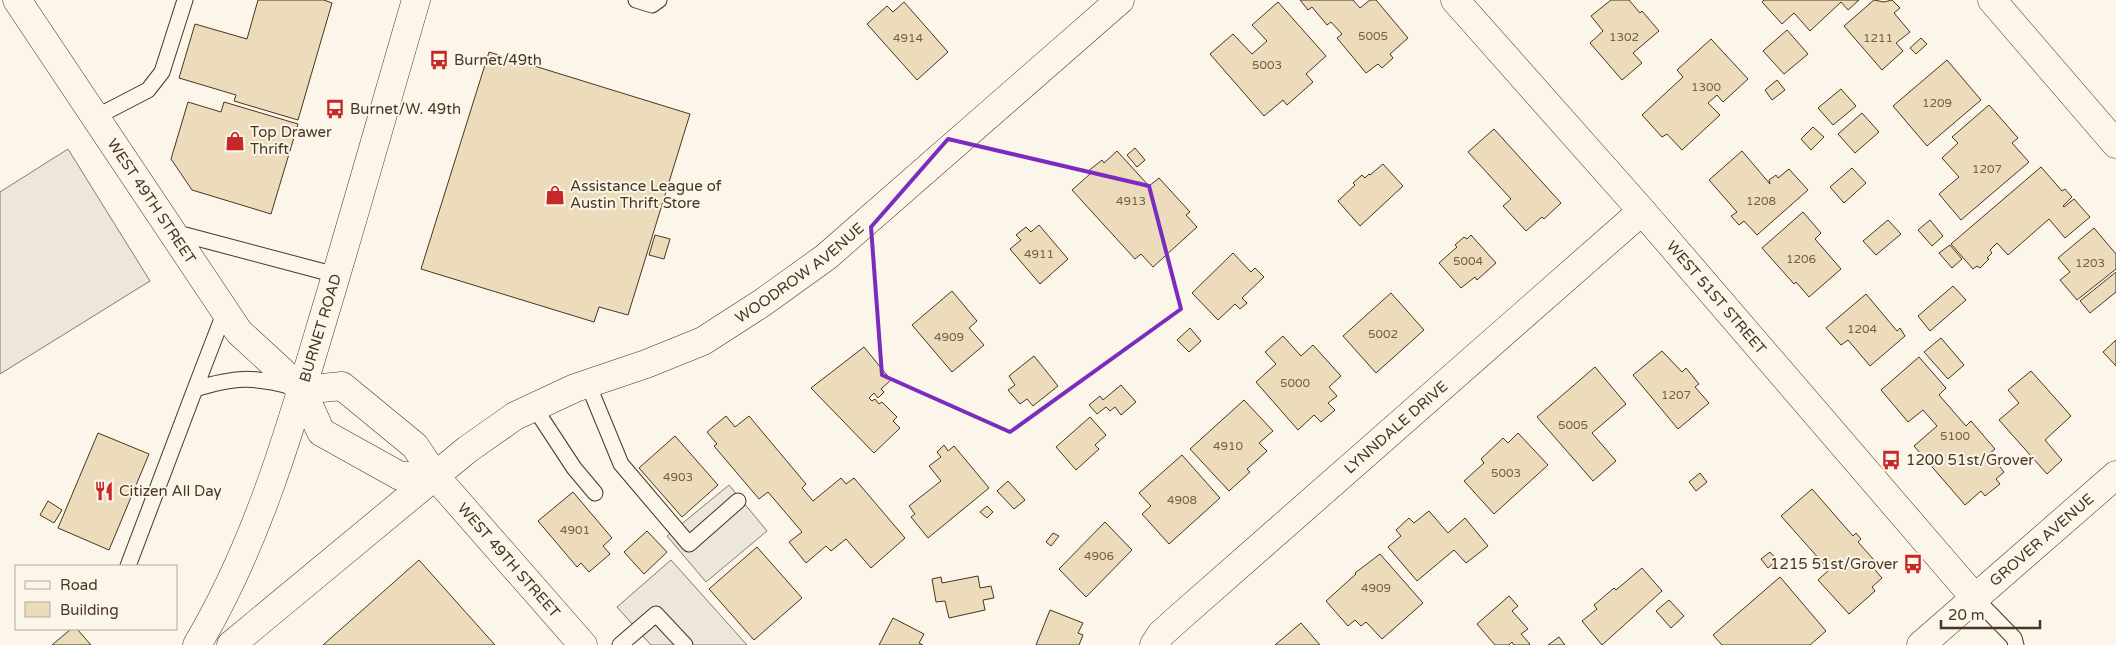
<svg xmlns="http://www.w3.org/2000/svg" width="2116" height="645" viewBox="0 0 2116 645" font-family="'Varela Round',sans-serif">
  <rect width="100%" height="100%" fill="#fbf6e9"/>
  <!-- parking -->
  <path fill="#ede7d9" stroke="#887966" d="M 68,149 L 150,281 L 0,374 L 0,192 Z
    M 729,485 L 767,531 L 706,582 L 667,536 Z
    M 671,560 L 747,645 L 651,645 L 617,607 Z"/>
  <!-- building -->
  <path fill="#ecdcbc" stroke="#4a3520" d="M 258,0 L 324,0 L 332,3 L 298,120 L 234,101 L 236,95 L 179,78 L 195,24 L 247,39 Z
    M 1300,0 L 1353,0 L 1360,8 L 1370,0 L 1376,0 L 1408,38 L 1390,54 L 1393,58 L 1382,68 L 1378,64 L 1366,73 L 1337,38 L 1342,34 L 1331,22 L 1327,25 L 1312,7 L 1308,10 Z
    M 1611,0 L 1629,0 L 1640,13 L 1642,11 L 1659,31 L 1633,53 L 1642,63 L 1622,80 L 1590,43 L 1603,31 L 1591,16 Z
    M 1764,0 L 1859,0 L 1848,10 L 1841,2 L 1810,31 L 1794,13 L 1782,24 L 1762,2 Z
    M 1874,0 L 1884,2 L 1892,0 L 1900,8 L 1894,13 L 1910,32 L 1896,43 L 1903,51 L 1882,70 L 1844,26 Z
    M 904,2 L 948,52 L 917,80 L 867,24 L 887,6 L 893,12 Z
    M 1278,2 L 1326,56 L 1306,74 L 1313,82 L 1287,105 L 1283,100 L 1264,116 L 1210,54 L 1233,34 L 1252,54 L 1267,41 L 1252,25 Z
    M 1787,30 L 1808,54 L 1784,74 L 1763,51 Z
    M 1921,38 L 1927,44 L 1916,54 L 1910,48 Z
    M 1711,39 L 1748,79 L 1723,102 L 1717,95 L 1708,103 L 1720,115 L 1682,150 L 1667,134 L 1662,137 L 1642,115 L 1683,77 L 1677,70 Z
    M 489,52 L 690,114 L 628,315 L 599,307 L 594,322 L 421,269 Z
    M 1947,60 L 1981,100 L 1927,146 L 1893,106 Z
    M 1777,80 L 1785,90 L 1772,100 L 1765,90 Z
    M 1841,89 L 1856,106 L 1833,125 L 1818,108 Z
    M 188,102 L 221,112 L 224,102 L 298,124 L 271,214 L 192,190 L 171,159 Z
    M 1989,105 L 2018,138 L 2012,143 L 2029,162 L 1961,220 L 1939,194 L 1959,177 L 1942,158 L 1958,143 L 1952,137 Z
    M 1862,113 L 1879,132 L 1855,153 L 1838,134 Z
    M 1813,127 L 1824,137 L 1811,150 L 1801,139 Z
    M 1494,129 L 1561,203 L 1544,219 L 1542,217 L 1526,231 L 1503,206 L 1511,199 L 1468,152 Z
    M 1135,148 L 1145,160 L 1137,167 L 1127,155 Z
    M 1117,151 L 1149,186 L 1159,178 L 1190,212 L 1186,215 L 1197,227 L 1153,267 L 1141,254 L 1135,259 L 1072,190 L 1090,174 L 1087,172 L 1102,160 L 1104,163 Z
    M 1742,151 L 1770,184 L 1769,180 L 1776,175 L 1778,178 L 1789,169 L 1808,190 L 1757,235 L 1744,221 L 1739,225 L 1731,216 L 1737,212 L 1709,180 Z
    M 1383,164 L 1403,186 L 1360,226 L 1338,201 L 1355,185 L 1353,183 L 1362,175 L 1365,178 L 1369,174 L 1370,175 Z
    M 2041,167 L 2062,191 L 2065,189 L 2072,197 L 2063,206 L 2064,207 L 2074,199 L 2090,217 L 2065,238 L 2049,219 L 2008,255 L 1997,243 L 1990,250 L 1992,253 L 1987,258 L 1989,259 L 1980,268 L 1977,266 L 1973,269 L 1951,244 Z
    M 1852,168 L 1866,183 L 1844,203 L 1830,187 Z
    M 1803,212 L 1821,233 L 1815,239 L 1841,269 L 1809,297 L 1796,282 L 1794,284 L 1762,248 Z
    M 1888,220 L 1901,234 L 1876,255 L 1863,241 Z
    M 1930,220 L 1943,236 L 1932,246 L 1918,230 Z
    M 1039,225 L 1068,259 L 1040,284 L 1010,249 L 1021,240 L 1016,235 L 1026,227 L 1031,232 Z
    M 2094,228 L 2116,254 L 2116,269 L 2077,300 L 2060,280 L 2070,272 L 2058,258 Z
    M 655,235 L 670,239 L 664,259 L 649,255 Z
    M 1471,235 L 1496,263 L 1477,280 L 1475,277 L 1461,288 L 1439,263 L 1457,247 L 1455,245 L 1464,237 L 1467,239 Z
    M 1950,245 L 1962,259 L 1952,268 L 1939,253 Z
    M 1233,253 L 1251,272 L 1255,268 L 1264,277 L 1242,298 L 1247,303 L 1240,309 L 1235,304 L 1218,320 L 1192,293 Z
    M 2116,272 L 2116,292 L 2090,313 L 2080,301 Z
    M 1953,286 L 1966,300 L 1930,331 L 1918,316 Z
    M 952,291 L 977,321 L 969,328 L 984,345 L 952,372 L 912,325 Z
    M 1391,293 L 1424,330 L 1376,373 L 1343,336 Z
    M 1866,294 L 1897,331 L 1900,328 L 1905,336 L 1870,366 L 1848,340 L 1841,345 L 1826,328 Z
    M 1190,328 L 1201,341 L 1189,352 L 1177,340 Z
    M 1283,336 L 1301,356 L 1313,345 L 1341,376 L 1329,387 L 1337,396 L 1328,403 L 1335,410 L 1321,422 L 1314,415 L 1298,430 L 1256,382 L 1276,364 L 1265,352 Z
    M 1941,338 L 1964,365 L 1948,379 L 1924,352 Z
    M 2116,340 L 2116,366 L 2103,352 Z
    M 864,347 L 891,380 L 881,389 L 884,392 L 878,398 L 874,393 L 869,398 L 872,401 L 875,399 L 879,404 L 882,402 L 897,417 L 893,421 L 900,428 L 874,453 L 811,388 Z
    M 1662,351 L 1682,372 L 1686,368 L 1699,384 L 1695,387 L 1709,403 L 1678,429 L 1633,375 Z
    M 1034,356 L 1058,386 L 1033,406 L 1027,399 L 1020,404 L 1008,390 L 1015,385 L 1009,376 Z
    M 1919,357 L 1946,388 L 1939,395 L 1966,426 L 1971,421 L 1995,449 L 1989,454 L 2004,472 L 1996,479 L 2000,484 L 1985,496 L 1981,491 L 1965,505 L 1914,446 L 1937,426 L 1923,410 L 1908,422 L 1881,390 Z
    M 1595,367 L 1626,404 L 1592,433 L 1616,461 L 1593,481 L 1537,417 Z
    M 2031,371 L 2071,416 L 2045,440 L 2062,460 L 2047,474 L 1999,420 L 2019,403 L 2008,390 Z
    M 1121,385 L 1136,402 L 1121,415 L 1115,407 L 1110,411 L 1106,407 L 1097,414 L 1089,405 L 1100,396 L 1103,400 Z
    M 1244,400 L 1273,431 L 1259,443 L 1267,451 L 1247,469 L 1250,472 L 1229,491 L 1190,449 Z
    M 726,416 L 735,427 L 749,416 L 806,484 L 802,488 L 813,501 L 841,478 L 846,484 L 854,478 L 905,538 L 871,568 L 846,539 L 831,551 L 826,546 L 806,563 L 789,542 L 802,532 L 768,492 L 759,499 L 714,446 L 717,444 L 707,432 Z
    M 1090,417 L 1106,435 L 1095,445 L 1099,449 L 1076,470 L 1056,447 Z
    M 98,433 L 149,454 L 109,550 L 58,528 Z
    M 1518,433 L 1548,465 L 1494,514 L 1464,481 L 1484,463 L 1481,459 L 1503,438 L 1508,443 Z
    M 675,436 L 718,485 L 682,517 L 639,468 Z
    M 944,445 L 948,451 L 954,446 L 989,488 L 928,538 L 911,517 L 915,514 L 909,506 L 941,481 L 929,466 L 941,457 L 937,452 Z
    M 1182,455 L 1220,498 L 1169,544 L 1142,514 L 1151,506 L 1139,493 Z
    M 1700,473 L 1707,482 L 1696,491 L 1689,482 Z
    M 1008,481 L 1025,500 L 1014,509 L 997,491 Z
    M 1812,489 L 1853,536 L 1856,533 L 1861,539 L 1858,542 L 1874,560 L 1870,564 L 1882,578 L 1872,587 L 1875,591 L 1849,614 L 1818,580 L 1829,570 L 1781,516 Z
    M 573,492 L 612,538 L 603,546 L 610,554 L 589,572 L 581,563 L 577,567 L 538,521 Z
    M 48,501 L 62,510 L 54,523 L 40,515 Z
    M 987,506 L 993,512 L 987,518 L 980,512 Z
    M 1429,511 L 1448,533 L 1465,518 L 1488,546 L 1466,563 L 1454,550 L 1417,581 L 1388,547 L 1401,536 L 1396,530 L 1409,518 L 1414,523 Z
    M 1105,522 L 1132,550 L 1086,597 L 1059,569 Z
    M 647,531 L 667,552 L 644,574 L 624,552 Z
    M 1053,533 L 1059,536 L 1051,546 L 1046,542 Z
    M 757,547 L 802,598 L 754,640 L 709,589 Z
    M 1770,552 L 1777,560 L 1768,568 L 1761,559 Z
    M 1380,554 L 1423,603 L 1382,639 L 1366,622 L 1361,626 L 1355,620 L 1348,626 L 1326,601 L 1356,574 L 1355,573 Z
    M 419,560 L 495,645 L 323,645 Z
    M 1642,568 L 1662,591 L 1602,645 L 1582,621 L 1597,609 L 1594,605 L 1614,588 L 1616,590 Z
    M 978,576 L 980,588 L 991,586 L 994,598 L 983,600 L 985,610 L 949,618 L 945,601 L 936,602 L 932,579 L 941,577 L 942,583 Z
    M 1780,577 L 1826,631 L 1810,645 L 1722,645 L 1713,635 Z
    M 1509,596 L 1518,606 L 1512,611 L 1528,629 L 1521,634 L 1530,644 L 1528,645 L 1514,645 L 1512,642 L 1509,645 L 1495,645 L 1477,624 Z
    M 1669,600 L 1684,616 L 1671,628 L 1656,611 Z
    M 1050,610 L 1083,623 L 1078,633 L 1083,635 L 1079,645 L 1036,645 Z
    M 893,618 L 924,634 L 919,643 L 923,645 L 879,645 Z
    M 1301,623 L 1320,645 L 1275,645 Z
    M 71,629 L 77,629 L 91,645 L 52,645 Z
    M 1559,637 L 1565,645 L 1548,645 Z"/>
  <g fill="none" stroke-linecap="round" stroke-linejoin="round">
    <defs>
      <path id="service" d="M 636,0 L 652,5 L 659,0
        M 96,117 L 148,90 L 162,72 L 185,0
        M 174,232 L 336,275
        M 225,311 L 195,389 C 235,377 253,376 293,387
        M 588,384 L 621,464 L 689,544 L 738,501
        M 534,407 L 574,468 L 595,493
        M 128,566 L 195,389
        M 1975,598 L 2014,638 L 2016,645
        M 620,645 L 656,614 L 685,645"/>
      <g id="minor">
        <path id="s1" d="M 17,0 L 239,332 L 302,390"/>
        <path id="s2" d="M 1455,0 L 1642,211 L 1975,598"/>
        <path d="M 1992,0 L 2116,144"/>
        <path id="s3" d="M 435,476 L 583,645"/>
        <path id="s4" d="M 1154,645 L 1161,634 L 1180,617 L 1642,211"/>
        <path id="s5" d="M 1921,645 L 2116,475"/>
      </g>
      <g id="tertiary">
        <path d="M 342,386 L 415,446 L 435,476 L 400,476 L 321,432 L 302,390 Z"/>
        <path id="s6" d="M 435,476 L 468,449 L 515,416 L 575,388 L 646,364 L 703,341 L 762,303 L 826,257 L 1120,0"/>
      </g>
      <g id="secondary">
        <path id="s7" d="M 197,645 C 257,544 290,430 323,319 C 355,213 385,106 416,0"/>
        <path d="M 231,645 L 435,476"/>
      </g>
    </defs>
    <!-- service casing -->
    <use href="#service" stroke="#4a3520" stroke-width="17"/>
    <!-- minor casing -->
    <use href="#minor" stroke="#4a3520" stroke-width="29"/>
    <!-- tertiary casing -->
    <use href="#tertiary" stroke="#4a3520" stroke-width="29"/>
    <!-- secondary casing -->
    <use href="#secondary" stroke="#4a3520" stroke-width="29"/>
    <!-- service -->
    <use href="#service" stroke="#fbf6e9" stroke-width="15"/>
    <!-- minor -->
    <use href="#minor" stroke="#fbf6e9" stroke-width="28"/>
    <!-- tertiary -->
    <use href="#tertiary" stroke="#fbf6e9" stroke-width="28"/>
    <!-- secondary -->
    <use href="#secondary" stroke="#fbf6e9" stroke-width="28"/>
  </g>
  <!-- marked area -->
  <path fill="none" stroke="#7b2cbf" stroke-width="4" stroke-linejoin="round" d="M 948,139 L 1149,186 L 1181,309 L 1010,432 L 882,375 L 871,227 Z"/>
  <!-- icons -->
  <defs>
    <symbol id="bus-bare" viewBox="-9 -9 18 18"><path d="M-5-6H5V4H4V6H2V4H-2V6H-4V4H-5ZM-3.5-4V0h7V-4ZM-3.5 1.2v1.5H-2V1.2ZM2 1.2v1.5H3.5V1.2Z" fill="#c62828" stroke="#fbf6e9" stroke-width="2.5" paint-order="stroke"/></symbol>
    <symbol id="shop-bare" viewBox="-9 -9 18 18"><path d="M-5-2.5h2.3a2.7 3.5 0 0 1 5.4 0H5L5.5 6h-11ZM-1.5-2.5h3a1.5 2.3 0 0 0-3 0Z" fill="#c62828" stroke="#fbf6e9" stroke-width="2.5" paint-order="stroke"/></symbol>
    <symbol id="restaurant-bare" viewBox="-9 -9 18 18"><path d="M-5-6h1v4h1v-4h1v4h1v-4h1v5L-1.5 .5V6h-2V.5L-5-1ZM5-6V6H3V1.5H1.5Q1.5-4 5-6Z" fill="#c62828" stroke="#fbf6e9" stroke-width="2.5" paint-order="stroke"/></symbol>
  </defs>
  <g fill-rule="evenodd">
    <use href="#bus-bare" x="425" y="46" width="28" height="28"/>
    <use href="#bus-bare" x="321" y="95" width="28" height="28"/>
    <use href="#shop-bare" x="221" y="127" width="28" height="28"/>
    <use href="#shop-bare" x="541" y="181" width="28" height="28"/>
    <use href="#bus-bare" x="1877" y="446" width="28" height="28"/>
    <use href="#restaurant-bare" x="90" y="477" width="28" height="28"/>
    <use href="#bus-bare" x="1899" y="550" width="28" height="28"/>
  </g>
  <g text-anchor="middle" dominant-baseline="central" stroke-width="4" stroke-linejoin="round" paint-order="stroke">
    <!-- number labels -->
    <g font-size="12" fill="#725f47">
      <text x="1373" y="36">5005</text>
      <text x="1624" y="37">1302</text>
      <text x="908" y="38">4914</text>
      <text x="1878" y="38">1211</text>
      <text x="1267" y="65">5003</text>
      <text x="1706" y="87">1300</text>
      <text x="1937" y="103">1209</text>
      <text x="1987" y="169">1207</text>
      <text x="1131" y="201">4913</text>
      <text x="1761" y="201">1208</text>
      <text x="1039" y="254">4911</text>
      <text x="1801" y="259">1206</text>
      <text x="1468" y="261">5004</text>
      <text x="2090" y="263">1203</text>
      <text x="1862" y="329">1204</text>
      <text x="1383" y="334">5002</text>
      <text x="949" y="337">4909</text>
      <text x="1295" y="383">5000</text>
      <text x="1676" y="395">1207</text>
      <text x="1573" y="425">5005</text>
      <text x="1955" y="436">5100</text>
      <text x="1228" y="446">4910</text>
      <text x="1506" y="473">5003</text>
      <text x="678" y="477">4903</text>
      <text x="1182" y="500">4908</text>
      <text x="575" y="530">4901</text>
      <text x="1099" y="556">4906</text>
      <text x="1376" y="588">4909</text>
    </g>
    <!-- poi labels -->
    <g font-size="15" fill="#4a3520" stroke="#fbf6e9" text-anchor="start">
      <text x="454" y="60">Burnet/49th</text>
      <text x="350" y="109">Burnet/W. 49th</text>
      <text x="250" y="132">Top Drawer<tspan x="250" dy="17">Thrift</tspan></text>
      <text x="570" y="186">Assistance League of<tspan x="570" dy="17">Austin Thrift Store</tspan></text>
      <text x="1906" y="460">1200 51st/Grover</text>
      <text x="119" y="491">Citizen All Day</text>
      <text x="1898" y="564" text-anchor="end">1215 51st/Grover</text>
    </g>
    <!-- street labels -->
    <g font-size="15" fill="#4a3520" stroke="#fbf6e9">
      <text stroke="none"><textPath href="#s1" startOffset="242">WEST 49TH STREET</textPath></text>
      <text stroke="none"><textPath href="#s6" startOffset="421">WOODROW AVENUE</textPath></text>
      <text stroke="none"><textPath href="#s2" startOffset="396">WEST 51ST STREET</textPath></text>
      <text stroke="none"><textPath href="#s7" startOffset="341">BURNET ROAD</textPath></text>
      <text stroke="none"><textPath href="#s4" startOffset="326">LYNNDALE DRIVE</textPath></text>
      <text stroke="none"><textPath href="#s5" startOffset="160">GROVER AVENUE</textPath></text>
      <text stroke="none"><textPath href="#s3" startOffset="112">WEST 49TH STREET</textPath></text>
    </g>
  </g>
  <!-- legend -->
  <rect x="15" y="565" width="162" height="65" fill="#fbf6e9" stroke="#b4a999"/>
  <rect x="25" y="581" width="25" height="8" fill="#fbf6e9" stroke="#b4a999"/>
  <text x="60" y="590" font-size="15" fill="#4a3520">Road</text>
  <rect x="25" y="602" width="25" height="15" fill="#ecdcbc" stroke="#b4a999"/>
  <text x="60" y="615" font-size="15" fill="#4a3520">Building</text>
  <!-- scale -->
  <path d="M1941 620v8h99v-8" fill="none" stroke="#4a3520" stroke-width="2.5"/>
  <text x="1948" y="620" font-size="15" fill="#4a3520" stroke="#fbf6e9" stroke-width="4" paint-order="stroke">20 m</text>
</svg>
